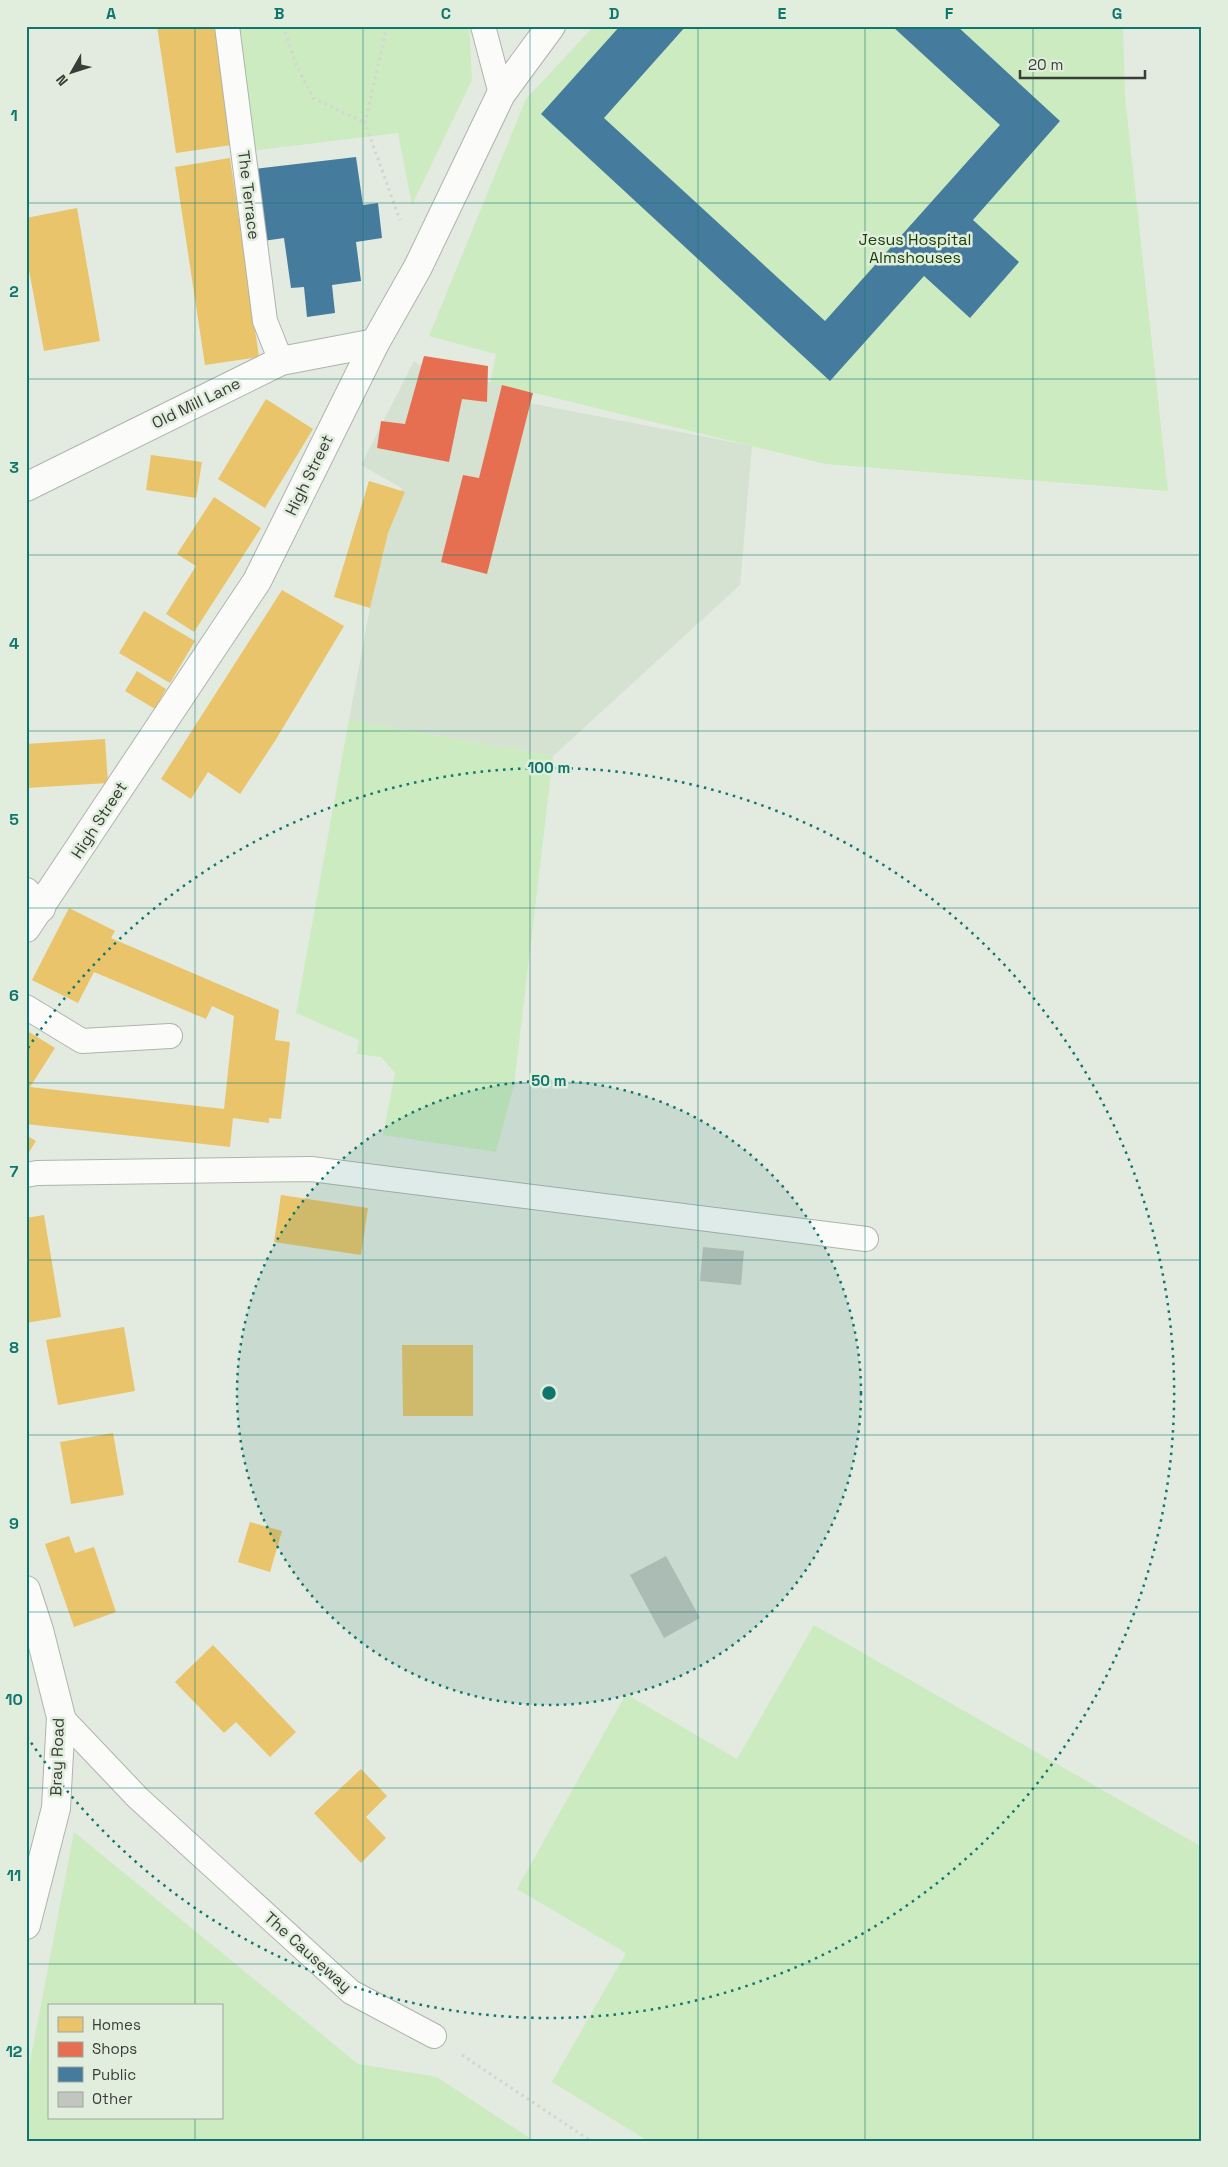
<svg xmlns="http://www.w3.org/2000/svg" width="1228" height="2167" viewBox="0 0 1228 2167" font-family="'Space Grotesk',sans-serif">
  <rect width="100%" height="100%" fill="#e3eae0"/>
  <!-- built -->
  <path fill="#d5e1d1" d="M 414,361 L 419,365 L 521,390 L 519,401 L 752,446 L 740,585 L 553,756 L 349,720 L 370,608 L 388,533 L 402,488 L 361,465 Z"/>
  <!-- green -->
  <path fill="#ccebc0" fill-rule="evenodd" d="M 233,26 L 469,26 L 472,80 L 412,205 L 398,133 L 249,151 Z
    M 594,26 L 1123,26 L 1125,97 L 1168,491 L 826,464 L 502,385 L 490,384 L 496,354 L 429,336 L 526,99 Z
    M 349,720 L 553,756 L 514,1085 L 496,1152 L 383,1135 L 395,1073 L 381,1057 L 357,1054 L 359,1040 L 296,1013 Z
    M 814,1625 L 1202,1847 L 1202,2141 L 648,2141 L 552,2082 L 626,1953 L 517,1889 L 626,1694 L 737,1759 Z
    M 74,1832 L 358,2064 L 437,2077 L 534,2141 L 26,2141 L 26,2083 ZM 49,2006 L 221,2006 L 221,2118 L 49,2118 Z"/>
  <!-- homes -->
  <path fill="#e9c46a" d="M 157,26 L 215,26 L 232,145 L 176,153 Z
    M 230,158 L 259,357 L 205,365 L 175,167 Z
    M 77,208 L 100,341 L 44,351 L 26,254 L 26,218 Z
    M 266,399 L 313,429 L 265,508 L 218,479 Z
    M 151,455 L 202,462 L 196,498 L 146,490 Z
    M 369,481 L 405,492 L 388,533 L 370,608 L 334,597 Z
    M 214,497 L 261,528 L 194,632 L 166,614 L 196,566 L 177,554 Z
    M 282,590 L 344,626 L 275,741 L 240,794 L 208,772 L 191,799 L 161,779 Z
    M 144,611 L 195,641 L 170,683 L 119,653 Z
    M 137,671 L 166,689 L 155,709 L 125,691 Z
    M 105,739 L 108,783 L 26,788 L 26,744 Z
    M 69,908 L 115,931 L 111,938 L 279,1010 L 275,1040 L 290,1042 L 281,1119 L 269,1118 L 269,1123 L 233,1118 L 230,1147 L 26,1124 L 26,1030 L 55,1048 L 30,1087 L 224,1109 L 234,1016 L 212,1006 L 206,1019 L 94,972 L 78,1003 L 32,980 Z
    M 26,1135 L 36,1141 L 26,1157 Z
    M 281,1195 L 368,1208 L 361,1255 L 274,1242 Z
    M 44,1215 L 61,1317 L 26,1323 L 26,1218 Z
    M 124,1327 L 135,1391 L 58,1405 L 46,1340 Z
    M 402,1345 L 473,1345 L 473,1416 L 403,1416 Z
    M 113,1433 L 124,1495 L 71,1504 L 60,1442 Z
    M 250,1522 L 282,1531 L 270,1572 L 238,1562 Z
    M 69,1536 L 75,1553 L 94,1547 L 116,1612 L 74,1627 L 45,1544 Z
    M 213,1645 L 296,1732 L 270,1757 L 236,1722 L 224,1733 L 175,1682 Z
    M 361,1769 L 387,1796 L 366,1817 L 386,1838 L 361,1863 L 314,1813 Z"/>
  <!-- shops -->
  <path fill="#e76f51" d="M 424,356 L 488,366 L 487,402 L 462,399 L 449,462 L 377,448 L 381,421 L 405,424 Z
    M 502,385 L 533,393 L 487,574 L 441,562 L 463,475 L 479,478 Z"/>
  <!-- public -->
  <path fill="#457b9d" d="M 620,26 L 686,26 L 604,118 L 825,321 L 1000,125 L 892,26 L 957,26 L 1060,121 L 973,220 L 1019,262 L 970,318 L 924,276 L 830,381 L 541,114 Z
    M 356,157 L 363,205 L 378,203 L 382,238 L 356,242 L 361,281 L 332,285 L 335,313 L 307,317 L 304,287 L 291,288 L 284,238 L 263,241 L 254,169 Z"/>
  <!-- building -->
  <path fill="#c1c6bf" d="M 703,1247 L 744,1251 L 741,1285 L 700,1281 Z
    M 666,1556 L 700,1618 L 664,1638 L 630,1575 Z"/>
  <g fill="none" stroke-linecap="round" stroke-linejoin="round">
    <defs>
      <path id="service" d="M 227,26 L 265,321 L 281,361
        M 483,26 L 501,94
        M 26,1007 L 82,1041 L 170,1036
        M 26,1175 L 37,1173 L 311,1169 L 866,1239
        M 61,1717 L 138,1798 L 351,1992 L 434,2036"/>
      <path id="minor" d="M 26,487 L 281,361 L 375,343
        M 26,892 L 41,908"/>
      <path id="secondary" d="M 26,928 L 257,581 L 375,343 L 418,267 L 501,94 L 551,26
        M 26,1590 L 39,1630 L 61,1717 L 56,1808 L 26,1925"/>
    </defs>
    <!-- service casing -->
    <use href="#service" stroke="#afb4ad" stroke-width="26"/>
    <!-- minor casing -->
    <use href="#minor" stroke="#afb4ad" stroke-width="30"/>
    <!-- secondary casing -->
    <use href="#secondary" stroke="#afb4ad" stroke-width="30"/>
    <!-- path -->
    <path stroke="#d3d5d2" stroke-width="3" stroke-dasharray="2.5 4" stroke-linecap="butt" d="M 283,26 L 296,64 L 313,98 L 365,123
      M 387,26 L 365,123 L 400,220
      M 462,2055 L 591,2141"/>
    <!-- service -->
    <use href="#service" stroke="#fbfcfa" stroke-width="24"/>
    <!-- minor -->
    <use href="#minor" stroke="#fbfcfa" stroke-width="28"/>
    <!-- secondary -->
    <use href="#secondary" stroke="#fbfcfa" stroke-width="28"/>
  </g>
  <!-- grid -->
  <path fill="none" stroke="#0f766e" stroke-width="1" stroke-opacity="0.55" d="M 195,26 L 195,2006M 363,26 L 363,2141M 530,26 L 530,2141M 698,26 L 698,2141M 865,26 L 865,2141M 1033,26 L 1033,2141M 26,203 L 1202,203M 26,379 L 1202,379M 26,555 L 1202,555M 26,731 L 1202,731M 26,908 L 1202,908M 26,1083 L 1202,1083M 26,1260 L 1202,1260M 26,1435 L 1202,1435M 26,1612 L 1202,1612M 26,1788 L 1202,1788M 26,1964 L 1202,1964M 195,2118 L 195,2141"/>
  <!-- distance rings -->
  <circle cx="549" cy="1393" r="312" fill="#0f766e" fill-opacity=".12"/>
  <g fill="none" stroke="#0f766e" stroke-width="2.5" stroke-dasharray="2.5 5">
    <circle cx="549" cy="1393" r="312"/>
    <path d="M28 1048A625 625 0 1 1 28 1738"/>
  </g>
  <g text-anchor="middle" dominant-baseline="central" stroke-width="5" stroke-linejoin="round" paint-order="stroke">
    <!-- street labels -->
    <g font-size="16" fill="#393d37" stroke="#e1eddd">
      <text transform="translate(249 195) rotate(83)">The Terrace</text>
      <text transform="translate(196 403) rotate(-26)">Old Mill Lane</text>
      <text transform="translate(309 475) rotate(-64)">High Street</text>
      <text transform="translate(99 820) rotate(-57)">High Street</text>
      <text transform="translate(57 1757) rotate(-88)">Bray Road</text>
      <text transform="translate(308 1952) rotate(42)">The Causeway</text>
    </g>
    <!-- park labels -->
    <g font-size="16" fill="#1b4005" stroke="#e1eddd">
      <text x="915" y="239">Jesus Hospital<tspan x="915" dy="18">Almshouses</tspan></text>
    </g>
  </g>
  <circle cx="549" cy="1393" r="8" fill="#0f766e" stroke="#e1eddd" stroke-width="2.5"/>
  <g font-size="15" text-anchor="middle" font-weight="bold" fill="#0f766e" stroke="#e1eddd" stroke-width="5" stroke-linejoin="round" paint-order="stroke">
    <text x="549" y="773">100 m</text>
    <text x="549" y="1086">50 m</text>
  </g>
  <!-- border -->
  <rect width="1228" height="2167" fill="none" stroke="#e1eddd" stroke-width="55"/>
  <!-- legend -->
  <rect x="48" y="2004" width="175" height="115" fill="#e1eddd" stroke="#9ea79b"/>
  <rect x="58" y="2017" width="25" height="15" fill="#e9c46a" stroke="#9ea79b"/>
  <text x="92" y="2030" font-size="15" fill="#393d37">Homes</text>
  <rect x="58" y="2042" width="25" height="15" fill="#e76f51" stroke="#9ea79b"/>
  <text x="92" y="2054" font-size="15" fill="#393d37">Shops</text>
  <rect x="58" y="2067" width="25" height="15" fill="#457b9d" stroke="#9ea79b"/>
  <text x="92" y="2080" font-size="15" fill="#393d37">Public</text>
  <rect x="58" y="2092" width="25" height="15" fill="#c1c6bf" stroke="#9ea79b"/>
  <text x="92" y="2104" font-size="15" fill="#393d37">Other</text>
  <!-- north arrow -->
  <g transform="translate(72 72) rotate(231)" stroke="#e1eddd" stroke-width="4" paint-order="stroke">
  <path d="M0-4L9 19L0 12L-9 19Z" fill="#393d37"/>
  <text y="-8" font-size="14" font-weight="bold" text-anchor="middle" fill="#393d37">N</text>
  </g>
  <!-- scale -->
  <path d="M1020 70v8h125v-8" fill="none" stroke="#393d37" stroke-width="2.5"/>
  <text x="1028" y="70" font-size="15" fill="#393d37" stroke="#e1eddd" stroke-width="4" paint-order="stroke">20 m</text>
  <rect x="28" y="28" width="1172" height="2112" fill="none" stroke="#0f766e" stroke-width="2"/>
  <g font-size="16" text-anchor="middle" font-weight="bold" fill="#0f766e">
    <text x="111" y="19">A</text>
    <text x="279" y="19">B</text>
    <text x="446" y="19">C</text>
    <text x="614" y="19">D</text>
    <text x="782" y="19">E</text>
    <text x="949" y="19">F</text>
    <text x="1117" y="19">G</text>
    <text x="14" y="121">1</text>
    <text x="14" y="297">2</text>
    <text x="14" y="473">3</text>
    <text x="14" y="649">4</text>
    <text x="14" y="825">5</text>
    <text x="14" y="1001">6</text>
    <text x="14" y="1177">7</text>
    <text x="14" y="1353">8</text>
    <text x="14" y="1529">9</text>
    <text x="14" y="1705">10</text>
    <text x="14" y="1881">11</text>
    <text x="14" y="2057">12</text>
  </g>
</svg>
